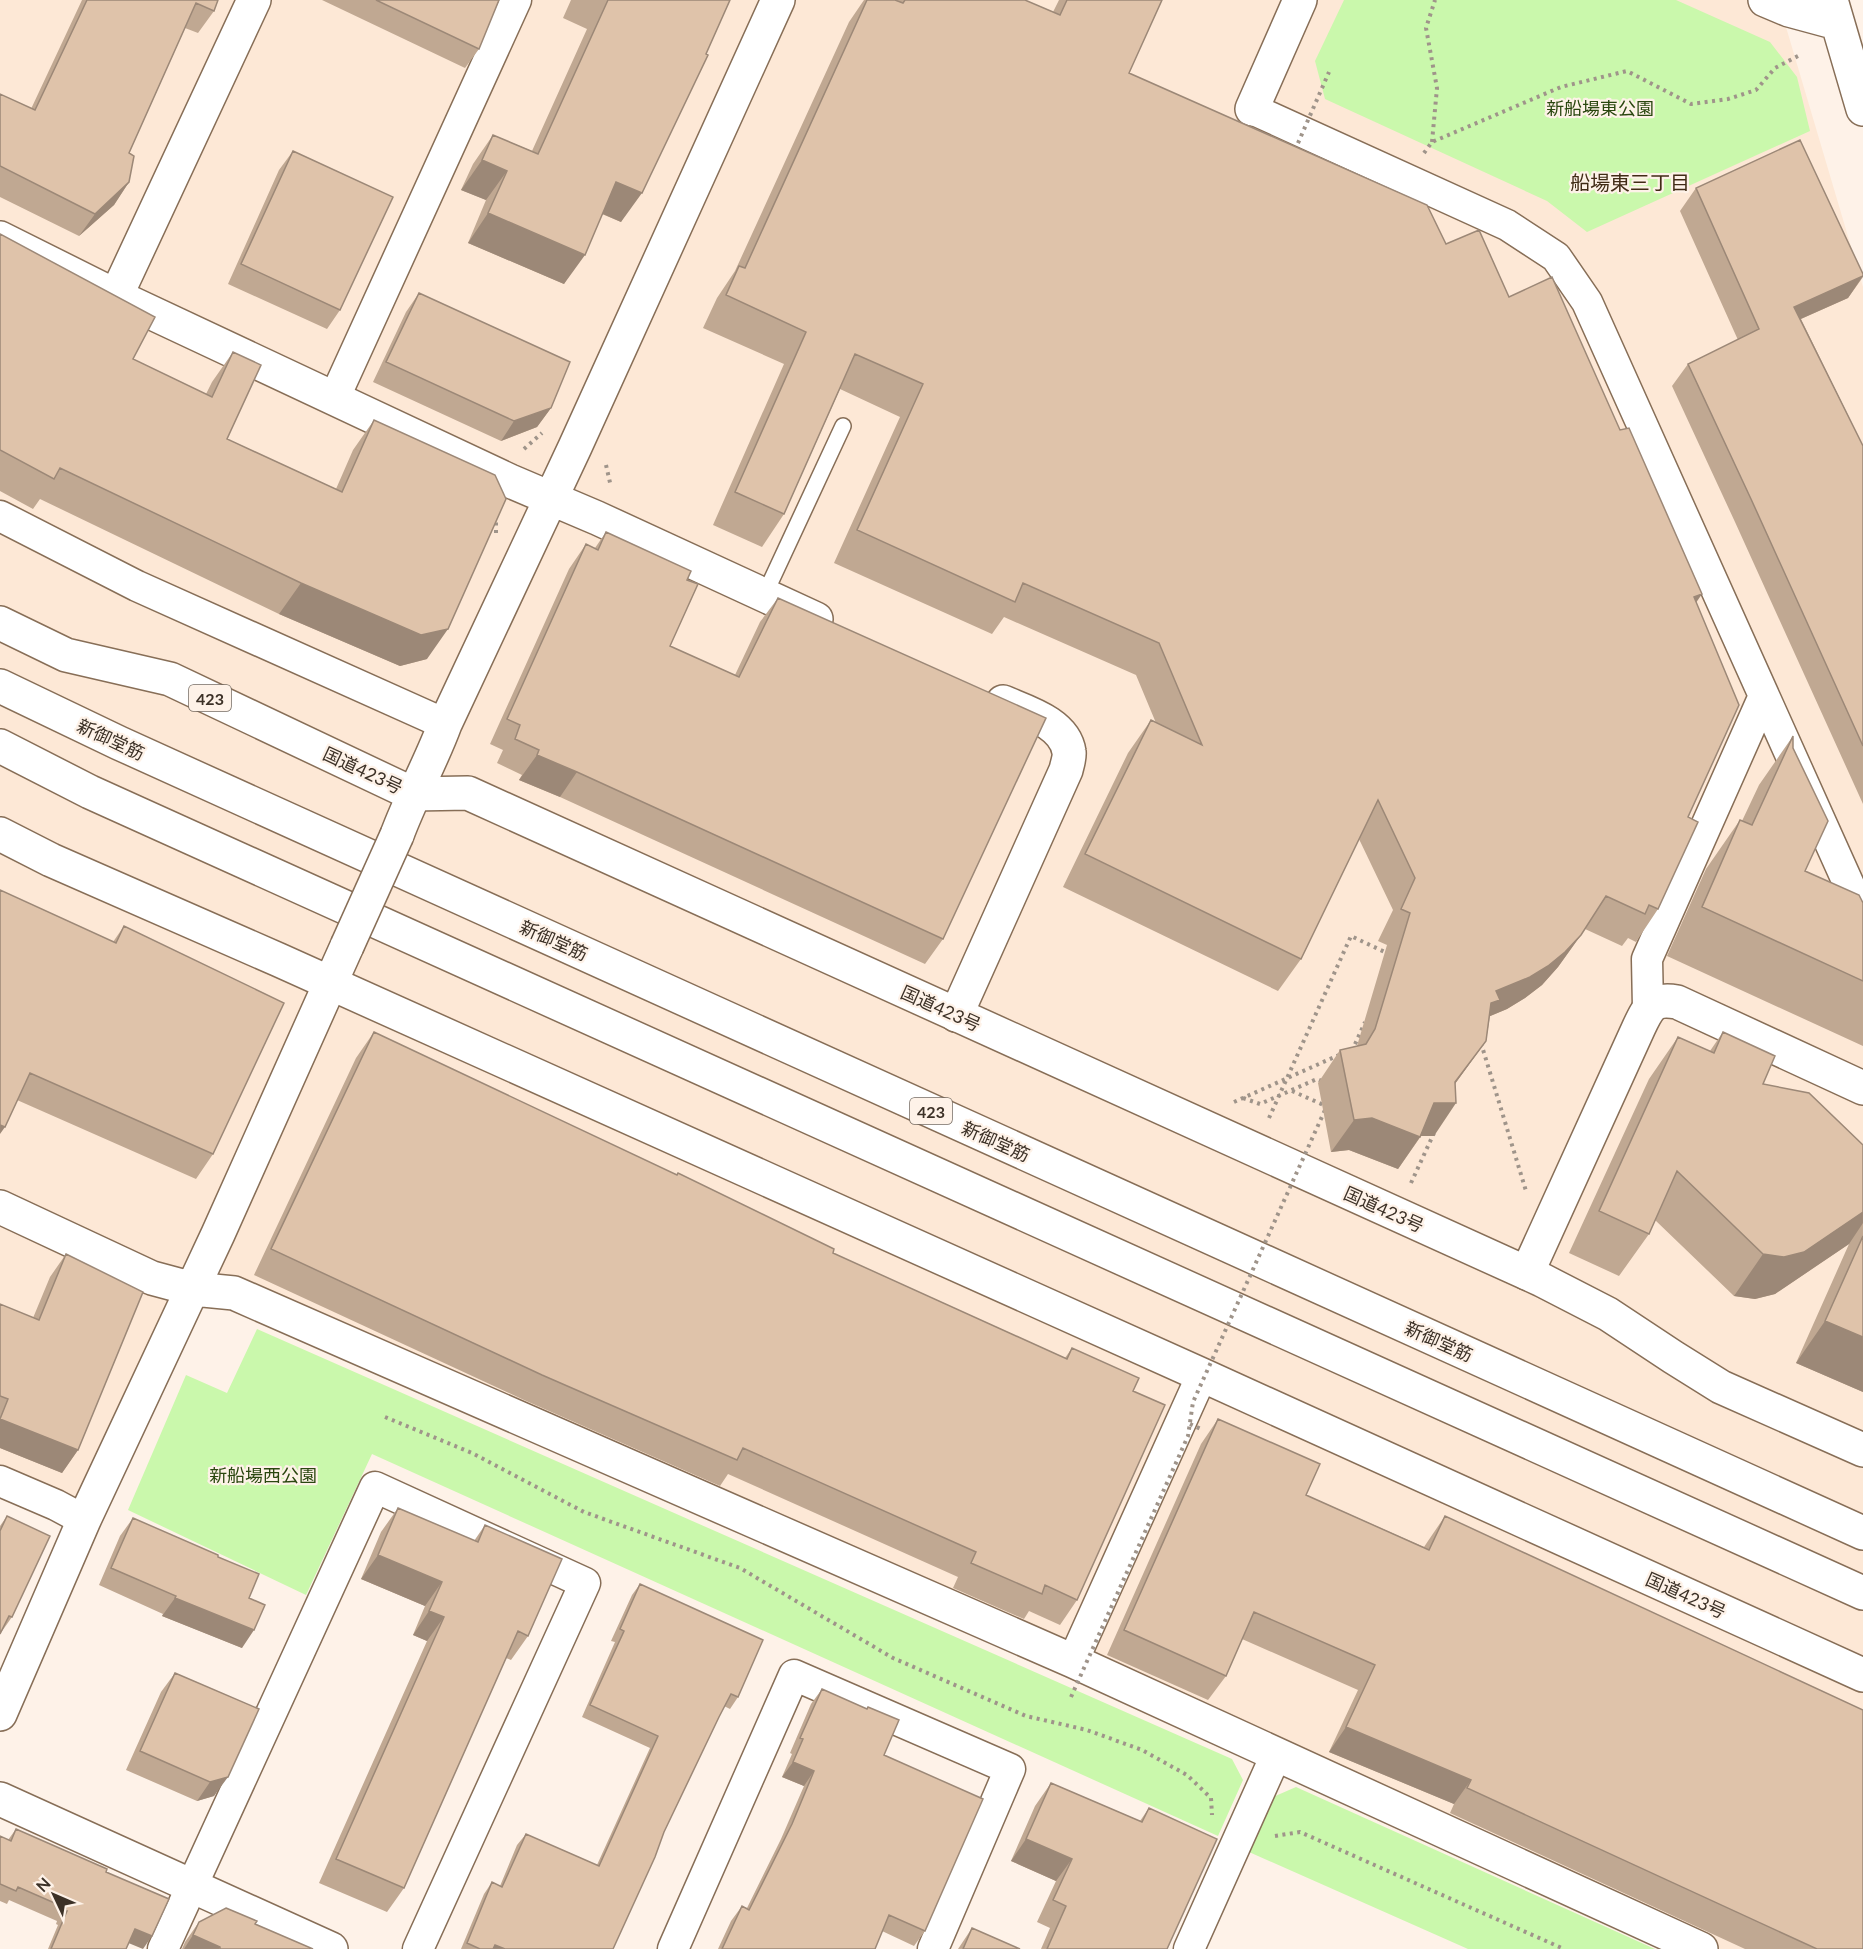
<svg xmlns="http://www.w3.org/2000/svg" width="1863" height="1949" viewBox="0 0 1863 1949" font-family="Lato,'Noto Sans JP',sans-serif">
  <rect width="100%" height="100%" fill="#fef2e8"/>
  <!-- built -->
  <path fill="#fde8d6" d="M 0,0 L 1778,0 L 1863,287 L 1863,1949 L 1701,1949 L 193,1289 L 84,1520 L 0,1481 Z"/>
  <!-- green -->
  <path fill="#caf8ac" d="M 1344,0 L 1676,0 L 1770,42 L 1797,77 L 1810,131 L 1587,232 L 1547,201 L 1325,99 L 1315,61 Z
    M 257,1329 L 1232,1759 L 1243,1780 L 1218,1836 L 372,1454 L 306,1595 L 128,1510 L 186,1375 L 227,1393 Z
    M 1296,1787 L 1655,1949 L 1468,1949 L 1249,1852 L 1273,1797 Z"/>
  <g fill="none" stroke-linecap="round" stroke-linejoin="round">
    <defs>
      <path id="lane" d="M 764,596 L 843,426"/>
      <path id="street" d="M 1252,109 L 1507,225 L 1556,257 L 1587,302 L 1863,916
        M 334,399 L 516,0
        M 0,516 L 137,586 L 445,724
        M 1648,1008 L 1647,959 L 1763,698
        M 0,1481 L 56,1505 L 84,1520
        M 1073,1661 L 1202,1375
        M 163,1949 L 375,1487 L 585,1583 L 418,1949
        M 673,1949 L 794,1675 L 1010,1769 L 933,1949
        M 1189,1949 L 1276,1755"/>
      <path id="secondary" d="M 1765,0 L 1789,10 L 1837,23
        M 1831,0 L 1863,109
        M 1252,109 L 1300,0
        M 0,238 L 116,296 L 510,481 L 597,518 L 816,619
        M 116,296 L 254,0
        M 397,835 C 411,797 431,762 445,724 L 575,447 L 778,0
        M 956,1015 L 1066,770 C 1067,765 1070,757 1069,752 C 1065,723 1026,712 1003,702
        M 0,1207 L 152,1278 L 193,1289 L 234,1293 L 1073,1661 L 1701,1949
        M 1527,1273 L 1639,1027 C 1649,1006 1653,998 1677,1002 L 1863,1088
        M 0,1714 L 84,1520 L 218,1234 L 347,946
        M 0,1799 L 331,1949"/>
      <path id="highway" d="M 0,623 L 66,655 L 170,679 L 413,794 L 468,793 L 1542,1280 L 1608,1314 L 1673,1357 L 1721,1387 L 1863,1450
        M 0,686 L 119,743 L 1863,1533
        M 0,746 L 90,792 L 1863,1593
        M 0,834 L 51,860 L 279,960 L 1202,1375 L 1863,1675"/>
    </defs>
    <!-- lane casing -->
    <use href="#lane" stroke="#876e57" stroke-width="18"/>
    <!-- street casing -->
    <use href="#street" stroke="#876e57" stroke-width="33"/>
    <!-- secondary casing -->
    <use href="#secondary" stroke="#876e57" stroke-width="36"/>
    <!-- highway casing -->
    <use href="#highway" stroke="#876e57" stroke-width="36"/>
    <!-- path -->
    <path stroke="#9f948a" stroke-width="4" stroke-dasharray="3 4.5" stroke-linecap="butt" d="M 1432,142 L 1437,88 L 1426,28 L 1435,0
      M 1424,153 L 1432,142 L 1561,87 L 1627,71 L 1691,104 L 1728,99 L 1756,90 L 1775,68 L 1798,56
      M 524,449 L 542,433
      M 606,465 L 611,487
      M 496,533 L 496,517
      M 1481,1043 L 1526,1191
      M 1292,1091 L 1326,1106
      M 1243,1098 L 1260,1104 L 1317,1079 L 1324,1082
      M 1234,1102 L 1339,1055
      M 1269,1118 L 1351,936 L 1389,954
      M 1411,1183 L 1434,1133
      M 385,1417 L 472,1453 L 584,1512 L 740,1568 L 893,1658 L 1026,1716 L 1087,1730 L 1142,1750 L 1187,1775 L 1211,1798 L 1212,1815
      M 1275,1836 L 1300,1832 L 1564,1949"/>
    <!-- lane -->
    <use href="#lane" stroke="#fff" stroke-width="15"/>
    <!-- street -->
    <use href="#street" stroke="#fff" stroke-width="30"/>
    <!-- secondary -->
    <use href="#secondary" stroke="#fff" stroke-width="33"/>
    <!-- highway -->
    <use href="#highway" stroke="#fff" stroke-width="33"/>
    <defs>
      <path id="secondary-bridge" d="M 347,946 L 397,835"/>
    </defs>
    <!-- secondary-bridge casing -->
    <use href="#secondary-bridge" stroke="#876e57" stroke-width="36" stroke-linecap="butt"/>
    <!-- path-bridge -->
    <path stroke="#9f948a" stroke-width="4" stroke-dasharray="3 4.5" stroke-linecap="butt" d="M 1295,150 L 1329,72
      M 1352,1051 L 1365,1022
      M 1190,1424 L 1203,1430
      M 1071,1697 L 1188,1436 L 1193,1402 L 1325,1110"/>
    <!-- secondary-bridge -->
    <use href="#secondary-bridge" stroke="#fff" stroke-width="33"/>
  </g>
  <!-- wall -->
  <path fill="#c0a892" d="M 82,0 L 218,0 L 214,11 L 198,33 L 185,28 L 129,153 L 129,182 L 114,205 L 79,236 L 0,197 L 0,94 L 31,109 Z
    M 322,0 L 499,0 L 479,49 L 465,68 Z
    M 571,0 L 730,0 L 621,222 L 602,214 L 564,284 L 468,243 L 486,200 L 461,190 L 473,164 L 493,135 L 532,151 L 587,29 L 563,18 Z
    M 864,0 L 1025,0 L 1053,12 L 1059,0 L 1162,0 L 1129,73 L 1446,244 L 1509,297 L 1696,602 L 1688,817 L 1658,909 L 1636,942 L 1628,938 L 1622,946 L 1585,929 L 1558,967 L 1542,985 L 1525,998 L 1507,1009 L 1490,1016 L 1486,1041 L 1455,1084 L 1434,1136 L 1421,1136 L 1398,1169 L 1349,1150 L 1331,1152 L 1318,1083 L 1340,1050 L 1357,1046 L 1387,945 L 1378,941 L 1393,910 L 1359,839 L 1301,959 L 1278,991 L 1063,887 L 1128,753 L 1151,720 L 1156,723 L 1136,675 L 1004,617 L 992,634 L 834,563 L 900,417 L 840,389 L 784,514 L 762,547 L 713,525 L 784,364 L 703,328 L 717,298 L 735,271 L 849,22 Z
    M 293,151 L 340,310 L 327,329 L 228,284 L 279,170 Z
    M 1696,188 L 1863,274 L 1863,277 L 1848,298 L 1801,319 L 1863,446 L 1863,804 L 1735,522 L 1672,386 L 1688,364 L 1738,340 L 1680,211 Z
    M 0,234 L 133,359 L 206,394 L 212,382 L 233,352 L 227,439 L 336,489 L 353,450 L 374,420 L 427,659 L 400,666 L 279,614 L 40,499 L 33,509 L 0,491 Z
    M 419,293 L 551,408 L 537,427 L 501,441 L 373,382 L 406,312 Z
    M 606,532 L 687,580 L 670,646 L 735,675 L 760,622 L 778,598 L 943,939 L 925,964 L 560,797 L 519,780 L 522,775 L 497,763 L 503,750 L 490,744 L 569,569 L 586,544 L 595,548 Z
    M 1793,736 L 1793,748 L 1805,871 L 1863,903 L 1863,1046 L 1667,956 L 1706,869 L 1740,820 L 1742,821 L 1759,785 Z
    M 0,890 L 113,942 L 124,926 L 213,1154 L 196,1179 L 17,1100 Z
    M 374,1032 L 833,1253 L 1065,1358 L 1072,1348 L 1133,1391 L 1077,1600 L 1060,1625 L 1029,1611 L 1024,1619 L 953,1588 L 958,1577 L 728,1474 L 720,1486 L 524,1400 L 254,1275 L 356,1058 Z
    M 1723,1032 L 1763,1084 L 1863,1145 L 1863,1392 L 1796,1363 L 1849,1244 L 1775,1294 L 1755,1299 L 1734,1296 L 1655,1220 L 1649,1234 L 1619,1276 L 1569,1253 L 1649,1079 L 1678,1037 L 1710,1051 Z
    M 66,1254 L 78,1450 L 62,1473 L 0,1448 L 0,1304 L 33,1318 L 50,1277 Z
    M 1218,1419 L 1306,1495 L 1424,1547 L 1428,1541 L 1445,1516 L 1863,1949 L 1745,1949 L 1450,1813 L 1454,1804 L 1329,1752 L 1358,1690 L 1242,1639 L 1226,1676 L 1208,1700 L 1107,1655 L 1201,1444 Z
    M 398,1508 L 474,1541 L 485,1525 L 528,1636 L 511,1660 L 506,1658 L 404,1888 L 387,1912 L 319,1883 L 427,1641 L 413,1635 L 425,1606 L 361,1579 L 381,1532 Z
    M 7,1516 L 12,1617 L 0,1634 L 0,1526 Z
    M 133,1518 L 218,1557 L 249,1598 L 242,1648 L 162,1616 L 163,1614 L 99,1585 L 120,1536 Z
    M 640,1584 L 738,1697 L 730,1709 L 724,1706 L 664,1832 L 613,1949 L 461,1949 L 484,1894 L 492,1882 L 500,1886 L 517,1845 L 526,1834 L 597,1865 L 650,1748 L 582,1717 L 615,1642 L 611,1641 L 632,1595 Z
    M 175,1673 L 259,1709 L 214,1796 L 197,1801 L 126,1770 L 161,1692 Z
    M 822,1689 L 867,1709 L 868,1707 L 884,1755 L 925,1931 L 914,1946 L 882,1931 L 875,1949 L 718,1949 L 731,1921 L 742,1906 L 747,1908 L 781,1839 L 804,1786 L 782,1777 L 792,1754 L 790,1753 L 811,1704 Z
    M 1051,1783 L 1140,1821 L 1149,1808 L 1167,1949 L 1041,1949 L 1050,1928 L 1037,1922 L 1056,1881 L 1011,1861 L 1035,1806 Z
    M 16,1829 L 106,1872 L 129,1943 L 126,1949 L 48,1949 L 58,1925 L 56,1924 L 57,1921 L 9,1900 L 7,1904 L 0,1901 L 0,1836 L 8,1840 Z
    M 199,1922 L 255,1924 L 313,1949 L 182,1949 L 185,1942 Z
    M 972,1928 L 1020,1949 L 958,1949 Z"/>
  <!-- shaded-wall -->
  <path fill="#9c8877" d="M 482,160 L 507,171 L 486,200 L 461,190 Z
    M 129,182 L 114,205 L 79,236 L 95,214 Z
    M 616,182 L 642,193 L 621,222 L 596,211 Z
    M 488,213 L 585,255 L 564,284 L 468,243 Z
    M 1863,276 L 1848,298 L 1778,329 L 1794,307 Z
    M 551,408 L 537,427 L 501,441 L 514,421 Z
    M 301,583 L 448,629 L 427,659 L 400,666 L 279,614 Z
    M 1702,594 L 1680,626 L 1694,597 Z
    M 537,755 L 577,772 L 560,797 L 519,780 Z
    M 1581,935 L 1558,967 L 1542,985 L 1525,998 L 1507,1009 L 1488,1017 L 1469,1036 L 1496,991 Z
    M 1486,1041 L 1441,1103 L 1456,1103 L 1434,1136 L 1417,1136 L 1420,1137 L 1398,1169 L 1349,1150 L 1331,1152 L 1354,1120 L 1434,1103 L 1455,1082 Z
    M 0,1125 L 5,1127 L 0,1134 Z
    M 1863,1212 L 1863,1223 L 1849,1244 L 1775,1294 L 1755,1299 L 1734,1296 L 1763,1254 Z
    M 1825,1321 L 1863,1337 L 1863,1392 L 1796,1363 Z
    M 0,1419 L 78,1450 L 62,1473 L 0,1448 Z
    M 378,1555 L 442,1582 L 425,1606 L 361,1579 Z
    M 175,1598 L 254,1630 L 242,1648 L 162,1616 Z
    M 429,1611 L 444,1617 L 427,1641 L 413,1635 Z
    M 1346,1727 L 1471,1780 L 1454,1804 L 1329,1752 Z
    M 793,1762 L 814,1771 L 804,1786 L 782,1777 Z
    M 228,1777 L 214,1796 L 197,1801 L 210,1782 Z
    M 1026,1839 L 1072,1859 L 1056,1881 L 1011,1861 Z
    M 135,1929 L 152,1936 L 143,1949 L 126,1942 Z
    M 193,1935 L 220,1947 L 219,1949 L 184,1949 Z
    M 495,1945 L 505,1949 L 492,1949 Z"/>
  <!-- building -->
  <path fill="#dfc3aa" stroke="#9c8877" stroke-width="1.5" d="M 87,0 L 218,0 L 214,11 L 196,3 L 129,153 L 134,156 L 129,182 L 95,214 L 0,166 L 0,94 L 35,110 Z
    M 376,0 L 499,0 L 479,49 Z
    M 608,0 L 730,0 L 706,54 L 708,55 L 642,193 L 616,182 L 585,255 L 488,213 L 507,171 L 482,160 L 493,135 L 538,154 Z
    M 867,0 L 895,0 L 903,3 L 905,0 L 1025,0 L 1060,15 L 1067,0 L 1162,0 L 1129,73 L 1427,205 L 1446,244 L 1479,230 L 1509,297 L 1552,277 L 1620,430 L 1629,428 L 1702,594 L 1694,597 L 1739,705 L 1688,817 L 1698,822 L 1658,909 L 1649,905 L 1645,914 L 1606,896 L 1581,935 L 1565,952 L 1548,966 L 1530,977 L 1496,991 L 1500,1000 L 1491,1003 L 1486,1041 L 1455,1082 L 1456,1103 L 1434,1103 L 1420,1137 L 1372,1118 L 1354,1120 L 1340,1050 L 1366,1044 L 1375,1029 L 1410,913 L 1401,909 L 1415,878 L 1378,800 L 1301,959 L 1085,854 L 1151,720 L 1202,745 L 1159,643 L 1023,583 L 1015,602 L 857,530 L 923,384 L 855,354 L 784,514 L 735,492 L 806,332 L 726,295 L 739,266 L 745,268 Z
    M 1800,140 L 1863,274 L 1863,276 L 1794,307 L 1863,446 L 1863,746 L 1751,499 L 1688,364 L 1759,329 L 1696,188 Z
    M 293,151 L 393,197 L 340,310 L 241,264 Z
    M 0,234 L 155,317 L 133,359 L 212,397 L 233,352 L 261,365 L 227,439 L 342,492 L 374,420 L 495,475 L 506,499 L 448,629 L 421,635 L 301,583 L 60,468 L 54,479 L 0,450 Z
    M 419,293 L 570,362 L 551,408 L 514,421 L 386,362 Z
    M 606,532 L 691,571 L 687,580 L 698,584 L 670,646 L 739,677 L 778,598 L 1046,718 L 943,939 L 577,772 L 537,755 L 539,750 L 515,739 L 520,725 L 507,719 L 586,544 L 598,550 Z
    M 1793,736 L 1793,748 L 1828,821 L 1805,871 L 1859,895 L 1863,903 L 1863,981 L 1702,907 L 1740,820 L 1752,825 Z
    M 0,890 L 116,943 L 124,926 L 284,1003 L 213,1154 L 30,1073 L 5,1127 L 0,1125 Z
    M 374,1032 L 677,1175 L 678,1173 L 834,1249 L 833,1253 L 1067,1359 L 1072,1348 L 1139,1378 L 1133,1391 L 1165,1405 L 1077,1600 L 1045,1585 L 1042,1594 L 971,1563 L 976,1552 L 743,1448 L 737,1460 L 542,1375 L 271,1249 Z
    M 1723,1032 L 1775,1056 L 1763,1084 L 1809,1093 L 1863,1145 L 1863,1212 L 1804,1252 L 1784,1257 L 1763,1254 L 1677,1171 L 1649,1234 L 1599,1211 L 1678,1037 L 1714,1053 Z
    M 1863,1236 L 1863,1337 L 1825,1321 Z
    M 66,1254 L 143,1292 L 78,1450 L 0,1419 L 8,1399 L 0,1396 L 0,1304 L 39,1320 Z
    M 1218,1419 L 1320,1464 L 1306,1495 L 1429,1550 L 1445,1516 L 1863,1710 L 1863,1949 L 1817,1949 L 1467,1788 L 1471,1780 L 1346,1727 L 1375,1665 L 1254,1612 L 1226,1676 L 1124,1630 Z
    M 398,1508 L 478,1542 L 485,1525 L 562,1559 L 528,1636 L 518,1631 L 404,1888 L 336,1859 L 444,1617 L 429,1611 L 442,1582 L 378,1555 Z
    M 7,1516 L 50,1536 L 12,1617 L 9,1616 L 0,1634 L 0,1531 Z
    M 133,1518 L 218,1555 L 218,1557 L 259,1574 L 249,1598 L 265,1605 L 254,1630 L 175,1598 L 176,1596 L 111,1568 Z
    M 640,1584 L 763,1640 L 738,1697 L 731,1694 L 719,1717 L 664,1832 L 655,1857 L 613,1949 L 505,1949 L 495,1945 L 493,1949 L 480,1949 L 467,1943 L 492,1882 L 502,1887 L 526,1834 L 599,1866 L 658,1736 L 590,1705 L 624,1631 L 620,1629 Z
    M 175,1673 L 259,1709 L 228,1777 L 210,1782 L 140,1751 Z
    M 822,1689 L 867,1709 L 868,1707 L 899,1720 L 884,1755 L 983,1799 L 925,1931 L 889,1915 L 875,1949 L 722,1949 L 742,1906 L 749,1910 L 792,1824 L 814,1771 L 793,1762 L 803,1739 L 800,1738 Z
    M 1051,1783 L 1142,1822 L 1149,1808 L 1217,1839 L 1167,1949 L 1047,1949 L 1066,1906 L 1053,1900 L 1072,1859 L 1026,1839 Z
    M 16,1829 L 107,1869 L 106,1872 L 169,1899 L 152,1936 L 135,1929 L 126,1949 L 51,1949 L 67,1911 L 65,1911 L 66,1908 L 18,1887 L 16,1891 L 0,1884 L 0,1836 L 11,1841 Z
    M 226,1908 L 257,1921 L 255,1924 L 313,1949 L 220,1949 L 220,1947 L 193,1935 L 199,1922 Z
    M 972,1928 L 1020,1949 L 963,1949 Z"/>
  <g text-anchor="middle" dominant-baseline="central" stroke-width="4.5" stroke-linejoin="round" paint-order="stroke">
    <!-- shield labels -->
    <g fill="#fef2e8" stroke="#766b61" stroke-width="1.5">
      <rect x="189" y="685" width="42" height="26" rx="4.5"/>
      <rect x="910" y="1098" width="42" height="26" rx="4.5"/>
    </g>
    <g font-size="16" font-weight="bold" fill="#3c3127">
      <text x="210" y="698">423</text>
      <text x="931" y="1111">423</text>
    </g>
    <!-- park labels -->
    <g font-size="18" fill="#2a470f" stroke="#fef2e8">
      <text x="1600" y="108">新船場東公園</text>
      <text x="263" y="1475">新船場西公園</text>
    </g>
    <!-- street labels -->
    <g font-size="18" fill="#3c3127" stroke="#fef2e8">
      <text transform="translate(111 739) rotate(25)">新御堂筋</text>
      <text transform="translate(363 770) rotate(25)">国道423号</text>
      <text transform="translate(554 940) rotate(24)">新御堂筋</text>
      <text transform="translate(941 1008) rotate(24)">国道423号</text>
      <text transform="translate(996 1141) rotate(24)">新御堂筋</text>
      <text transform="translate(1384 1209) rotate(24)">国道423号</text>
      <text transform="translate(1439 1341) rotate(24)">新御堂筋</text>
      <text transform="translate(1686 1595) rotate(24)">国道423号</text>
    </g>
    <!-- neighbourhood labels -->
    <g font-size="20" fill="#402b15" stroke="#fef2e8">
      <text x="1630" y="182">船場東三丁目</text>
    </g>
  </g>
  <!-- north arrow -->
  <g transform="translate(54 1895) rotate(314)" stroke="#fef2e8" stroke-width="4.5" paint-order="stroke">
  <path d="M0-4.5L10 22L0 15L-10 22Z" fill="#3c3127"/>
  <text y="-9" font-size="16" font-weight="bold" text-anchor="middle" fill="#3c3127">N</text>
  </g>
</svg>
